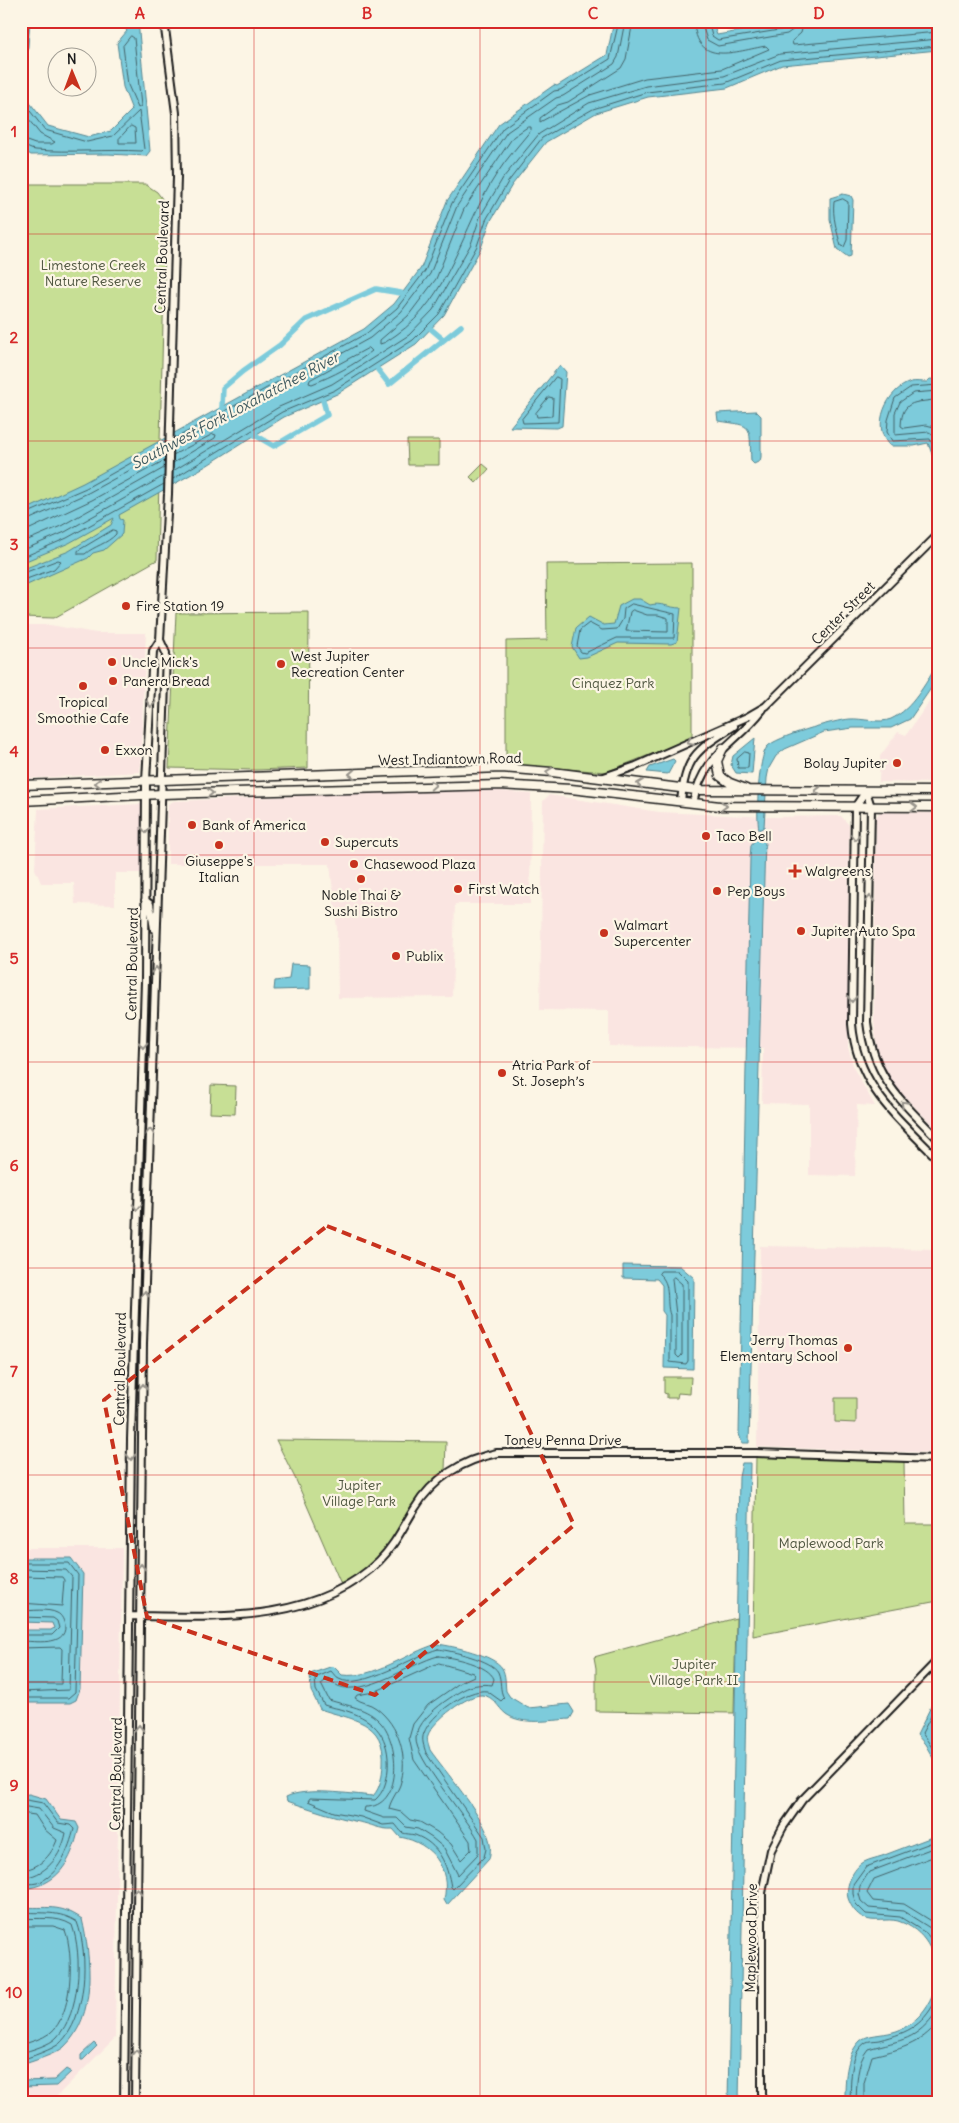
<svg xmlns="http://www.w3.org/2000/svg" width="959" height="2123" viewBox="0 0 959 2123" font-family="Delius,sans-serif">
  <rect width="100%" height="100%" fill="#fcf5e5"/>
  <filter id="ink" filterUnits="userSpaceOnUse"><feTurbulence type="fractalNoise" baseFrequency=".02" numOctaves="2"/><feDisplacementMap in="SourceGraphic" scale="10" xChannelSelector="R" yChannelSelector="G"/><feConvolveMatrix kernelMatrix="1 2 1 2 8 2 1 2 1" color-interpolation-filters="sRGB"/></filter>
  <g filter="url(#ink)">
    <!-- built -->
    <path fill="#fae5e1" d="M 21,625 L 50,625 L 96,633 L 146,633 L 140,772 L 21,779 Z
      M 938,689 L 938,783 L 879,782 L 880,756 L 898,732 L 906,735 Z
      M 482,789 L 531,794 L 530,904 L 455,904 L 452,997 L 338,998 L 337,929 L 330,864 L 168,864 L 168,804 L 174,801 Z
      M 549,795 L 659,812 L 769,817 L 841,816 L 849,825 L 848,1047 L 854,1069 L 875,1106 L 857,1105 L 855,1176 L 809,1175 L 809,1104 L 762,1103 L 763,1048 L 609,1046 L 609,1011 L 540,1010 L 543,801 Z
      M 141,804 L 142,873 L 115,873 L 115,905 L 75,904 L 74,883 L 41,883 L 35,869 L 38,809 Z
      M 880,812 L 938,813 L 938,1131 L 897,1089 L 885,1071 L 877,1049 L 874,1021 L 876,817 Z
      M 760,1246 L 938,1249 L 938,1453 L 757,1447 Z
      M 21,1548 L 122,1548 L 115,2038 L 52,2101 L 21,2101 Z"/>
    <!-- green -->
    <path fill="#c7df95" stroke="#727e58" d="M 21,184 L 145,184 L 157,192 L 166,204 L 157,560 L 54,618 L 21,617 Z
      M 407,440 L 439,440 L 439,465 L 408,465 Z
      M 483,464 L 489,469 L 476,483 L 470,477 Z
      M 692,563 L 692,738 L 606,772 L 506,764 L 506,641 L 547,640 L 546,564 Z
      M 309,612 L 308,768 L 256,770 L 169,768 L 176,613 Z
      M 211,1085 L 236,1086 L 235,1114 L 210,1113 Z
      M 664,1377 L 691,1377 L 690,1394 L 678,1393 L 677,1398 L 667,1398 L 667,1394 L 664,1393 Z
      M 835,1398 L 856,1398 L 856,1423 L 835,1422 Z
      M 276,1440 L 446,1442 L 445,1470 C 432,1481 420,1493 411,1507 C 404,1517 401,1529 394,1538 C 379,1558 362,1572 341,1584 L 296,1480 Z
      M 756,1457 L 904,1461 L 905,1524 L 938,1524 L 938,1601 L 753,1636 Z
      M 736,1618 L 734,1713 L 596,1711 L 596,1668 L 594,1657 Z"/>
    <!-- water -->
    <path fill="#7dcbdb" stroke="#56858f" d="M 21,21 L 30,21 L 25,84 L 27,99 L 48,126 L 89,137 L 111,131 L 132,110 L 123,87 L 117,43 L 127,31 L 119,21 L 138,21 L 150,151 L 146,156 L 108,154 L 31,155 L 21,149 Z
      M 392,21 L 451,21 L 418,24 Z
      M 614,21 L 712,21 L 717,35 L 799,21 L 938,21 L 938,50 L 782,65 L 727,88 L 648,97 L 596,113 L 546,142 L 512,185 L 490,222 L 481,248 L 444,315 L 416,344 L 337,394 L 284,417 L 206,466 L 119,515 L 120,519 L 123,520 L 122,534 L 104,550 L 93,553 L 88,558 L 27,585 L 21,586 L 21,570 L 69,551 L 111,525 L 114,518 L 69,543 L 21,563 L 21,512 L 83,483 L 364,329 L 394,304 L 421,268 L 447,201 L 499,124 L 554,85 L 557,86 L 607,55 Z
      M 843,194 L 851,196 L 853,200 L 851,256 L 848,257 L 837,249 L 836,245 L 830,219 L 830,198 Z
      M 560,365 L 566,372 L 562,426 L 557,428 L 510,427 Z
      M 930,379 L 938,380 L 938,463 L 933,457 L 928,443 L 914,446 L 890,446 C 870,427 887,389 911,382 C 916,381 921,382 927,382 Z
      M 756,411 L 761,416 L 761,457 L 760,461 L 754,464 L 751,461 C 749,424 755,426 718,421 L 717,413 Z
      M 632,599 L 640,599 L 650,605 C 661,602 669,608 681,608 L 677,642 L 671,644 L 618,643 L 587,657 L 579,658 L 572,647 L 576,628 L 589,617 L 604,625 L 614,624 L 619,606 Z
      M 938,664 L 938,678 L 910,719 L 891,728 L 853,728 L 824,732 L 785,749 L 776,756 L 769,768 L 767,778 L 764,827 L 759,830 C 756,815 758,758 767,747 C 775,737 835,720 850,719 C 862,718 879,724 891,719 C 913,709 925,683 938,664 Z
      M 755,738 L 752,774 L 736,773 L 731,765 L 733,756 Z
      M 673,759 L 675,761 L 668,774 L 647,772 L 650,767 Z
      M 758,835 L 764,835 L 765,839 L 749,1443 L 742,1443 L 739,1434 L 750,858 L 751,845 Z
      M 291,964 L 310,965 L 310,989 L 274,990 L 275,981 L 289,979 Z
      M 623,1265 L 680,1266 L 694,1278 L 693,1369 L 664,1368 L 665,1315 L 662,1311 L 662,1285 L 657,1279 L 623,1278 Z
      M 742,1463 L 750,1463 L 739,2102 L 728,2102 L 739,1477 Z
      M 21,1558 L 71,1558 L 83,1574 L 80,1689 L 76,1700 L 70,1703 L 21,1703 L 21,1630 L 51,1630 L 54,1628 L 52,1623 L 21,1622 Z
      M 437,1644 C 453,1646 494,1655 502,1668 C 506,1675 505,1683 506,1691 L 510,1697 L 528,1708 L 569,1704 L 574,1712 L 570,1719 C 552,1720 522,1726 506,1714 C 498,1708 494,1696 482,1695 C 468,1694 433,1721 428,1735 C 426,1740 429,1745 430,1750 C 445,1771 481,1813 488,1836 C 491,1844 491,1851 489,1859 L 447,1905 L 444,1900 C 451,1868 432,1843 400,1837 L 393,1829 C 380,1830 371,1824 359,1822 C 334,1817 311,1809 287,1801 L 286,1797 C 305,1787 351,1794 373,1796 C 381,1787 382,1776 383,1764 C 386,1720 351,1720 320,1709 L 311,1691 L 310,1674 L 333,1666 L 342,1675 C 375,1679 406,1653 437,1644 Z
      M 938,1692 L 938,1767 L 925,1744 L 917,1735 Z
      M 29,1794 L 46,1799 L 61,1820 L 76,1822 L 79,1828 C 71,1862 59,1886 21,1889 L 21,1795 Z
      M 938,1829 L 938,2102 L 845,2102 C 845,2082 845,2056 860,2041 C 867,2034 883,2035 893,2032 C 914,2027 935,2003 936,1980 C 937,1953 925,1930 898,1921 C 887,1918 874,1923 864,1918 C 856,1914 851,1907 848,1898 C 845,1886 853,1868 864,1862 C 870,1859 876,1858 882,1856 C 899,1850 915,1843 932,1837 Z
      M 21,1907 C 47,1909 59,1903 82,1919 C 91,1958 97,2016 64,2047 C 56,2054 31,2062 21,2065 Z
      M 94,2043 L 97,2046 L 83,2060 L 81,2060 L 81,2055 Z
      M 66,2069 L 71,2072 L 56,2086 L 21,2087 L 21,2081 L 54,2080 Z"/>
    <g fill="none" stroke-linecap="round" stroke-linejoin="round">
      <!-- shore -->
      <path stroke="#436268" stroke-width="1" d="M 633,21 L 626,59 L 621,68 L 568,102 L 558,105 L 540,118 L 540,122 L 590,95 L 645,78 L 722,69 L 769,49 L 766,46 C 736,51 696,68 694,21
        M 701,21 L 707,40 L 718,46 L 787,34 L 794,29 L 796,21
        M 708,21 L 712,36 L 718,40 L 785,29 L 789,26 L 790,21
        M 804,21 L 801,33 L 792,41 L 793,45 L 938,32
        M 131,36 L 134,38 L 141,106 L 138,108 L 128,85 L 123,46 Z
        M 21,72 L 25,21
        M 21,92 L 23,102 L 45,130 L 87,142 L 113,136 L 139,111 L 144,149 L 142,151 C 106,149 71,153 36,150 C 30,150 27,146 21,145
        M 21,110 L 40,134 L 55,142 L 52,144 L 35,144 L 21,139
        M 131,126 L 135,128 L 136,143 L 119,143 L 119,139 Z
        M 528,127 L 531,127 L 531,130 C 519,145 506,159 496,175 C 462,227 450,298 396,335 C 391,338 386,343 380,344 L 380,340 L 408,316 L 436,279 L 464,209 L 513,137 Z
        M 843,199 L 848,202 L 847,240 L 844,247 L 841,246 C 837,232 832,216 834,202 Z
        M 369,348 L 372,351 C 354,365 333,376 312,384 L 309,383 L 310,380 Z
        M 556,377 L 560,379 L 558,422 L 523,423 L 522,419 Z
        M 938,385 L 911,387 L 895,398 L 888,420 L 887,432 L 892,441 L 930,439 L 938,456
        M 938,391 L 913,393 L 900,402 L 895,413 L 895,435 L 929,432 L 938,438
        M 549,397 L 553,398 L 552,416 L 537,417 L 536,413 Z
        M 938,399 C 918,404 902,397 901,426 L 904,428 L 926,425 L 938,428
        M 174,439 L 367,333 L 397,308 L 425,271 L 452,203 L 503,128 L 554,91 L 560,90 L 610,59 L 619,21
        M 174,446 L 370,338 L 401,312 L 430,274 L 457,206 L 507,132 L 556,98 L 563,96 L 614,64 L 618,57 L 625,21
        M 173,463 L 215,438 L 216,435 L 213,434 L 173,455
        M 173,471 L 279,407 L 332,384 L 409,335 L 433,310 L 471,244 L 480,217 L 503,178 L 539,134 L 589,103 L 646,86 L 724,76 L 780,54 L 938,39
        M 173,479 L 282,412 L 335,390 L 413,340 L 439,314 L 477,246 L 486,220 L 508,182 L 542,138 L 593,109 L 647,92 L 725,83 L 781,60 L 938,46
        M 21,516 L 86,488 L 165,444
        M 21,523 L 88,493 L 165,451
        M 21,530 L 30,529 L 92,500 L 165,460
        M 113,530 L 116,531 L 116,534 C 107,544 94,546 85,554 L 78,554 L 78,551 Z
        M 21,543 L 61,526 L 164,468
        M 21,551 L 65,532 L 164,476
        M 21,558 L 67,538 L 164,484
        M 21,574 L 58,560 L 61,561 L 54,569 L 21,581
        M 632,604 L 675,614 L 674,638 L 617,638 L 585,653 L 581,652 L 577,646 L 580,630 L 589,623 L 602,630 L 617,629 L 623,619 L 624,609 Z
        M 633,610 L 647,615 L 658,615 L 668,618 L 668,632 L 626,631 L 630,612 Z
        M 745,752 L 749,753 L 748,768 L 738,768 L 737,759 Z
        M 661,1271 L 678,1271 L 688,1281 L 688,1361 L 686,1364 L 670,1362 L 670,1315 C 665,1301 672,1284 659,1274 Z
        M 674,1277 L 682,1284 L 682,1355 L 679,1358 L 676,1355 L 676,1315 L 672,1279 Z
        M 21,1563 L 69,1563 L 78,1575 L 75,1692 L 68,1698 L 21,1698
        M 21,1569 L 66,1570 L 72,1577 L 69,1690 L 21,1692
        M 21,1576 L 62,1577 L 64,1580 L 62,1606 L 21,1603
        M 21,1611 C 31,1611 48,1608 57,1613 C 62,1615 64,1621 65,1626 C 66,1647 34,1641 21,1641
        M 21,1617 L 53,1618 L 57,1621 L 59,1628 L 52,1635 L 21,1635
        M 21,1648 L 60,1647 L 62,1649 L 61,1684 L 21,1684
        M 438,1649 C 452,1651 492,1660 498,1672 C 502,1681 499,1690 504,1698 L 501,1701 L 487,1691 C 468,1688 430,1715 424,1733 C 421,1740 424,1746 426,1753 L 484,1837 L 486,1849 L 484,1857 L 453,1889 L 451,1887 C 447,1864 439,1844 415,1835 C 411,1834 406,1834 403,1833 C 400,1831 397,1826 395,1824 L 383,1825 L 361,1817 L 334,1812 L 308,1801 L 310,1798 L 375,1800 C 384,1792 387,1781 388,1769 C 390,1738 376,1720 347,1711 C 339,1708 332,1708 324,1705 L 316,1690 L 315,1678 L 331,1671 C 334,1674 336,1678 339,1679 C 360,1691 415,1655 438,1649 Z
        M 438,1656 C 453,1657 489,1665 494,1679 L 492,1685 C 472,1682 460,1691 444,1702 C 432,1711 418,1723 416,1738 C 414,1758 466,1816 478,1839 L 478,1854 L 458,1875 L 444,1848 L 432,1838 L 418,1829 L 406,1827 L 397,1818 L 384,1818 L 364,1811 L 365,1807 C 403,1808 400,1744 381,1723 C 367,1707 347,1706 329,1700 L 321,1684 L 329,1678 C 332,1681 334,1684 338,1686 C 365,1697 411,1663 438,1656 Z
        M 439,1663 L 473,1673 L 474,1676 L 461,1682 L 428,1705 L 413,1724 L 409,1738 L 414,1760 L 470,1841 L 471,1850 L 461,1860 L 451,1844 L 437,1832 L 420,1822 L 410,1820 L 401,1812 L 389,1809 C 390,1801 397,1793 400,1785 C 409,1757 399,1725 376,1708 C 370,1703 361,1703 355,1698 L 357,1695 L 374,1692 Z
        M 938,1703 L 922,1733 L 938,1756
        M 21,1799 L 43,1803 L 58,1823 L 70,1825 L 74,1829 C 69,1848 59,1876 37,1883 C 33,1884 26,1884 21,1884
        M 21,1806 L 39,1809 L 54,1828 L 66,1833 C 61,1857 46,1876 21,1878
        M 21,1813 L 35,1815 L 44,1829 L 57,1840 C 51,1856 39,1869 21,1870
        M 938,1837 L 933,1842 L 866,1867 L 853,1885 L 853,1894 L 856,1904 L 866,1914 L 900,1917 L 926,1933 L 935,1944 L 938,1954
        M 938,1846 L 869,1872 L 860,1886 L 859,1894 L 861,1901 L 869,1908 L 903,1911 L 930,1928 L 938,1937
        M 938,1855 L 874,1879 L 867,1893 L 873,1901 L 904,1904 L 938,1925
        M 21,1912 C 42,1914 59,1910 77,1922 C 89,1954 87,2018 60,2043 C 54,2049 30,2057 21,2060
        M 21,1918 C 39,1920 56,1915 72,1925 C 83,1956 80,2013 57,2037 C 50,2045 31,2050 21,2053
        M 21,1926 L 53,1926 L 65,1930 C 74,1954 73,2016 50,2033 C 42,2039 30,2042 21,2045
        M 850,2102 C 851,2085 849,2054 865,2043 C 869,2040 875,2041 880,2040 C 910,2032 924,2025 938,1996
        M 856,2102 C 857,2085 856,2063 868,2049 C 903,2039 915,2042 938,2010
        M 864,2102 L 864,2083 L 872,2056 C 897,2050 921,2045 938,2022"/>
      <!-- canal -->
      <path stroke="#7dcbdb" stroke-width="5.5" d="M 431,329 L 444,340
        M 378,370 L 389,384 L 461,326
        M 222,407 L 223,388 L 243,371 L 280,345 L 306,320 L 376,289 L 401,293
        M 255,435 L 274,446 L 327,415 L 323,400"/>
      <defs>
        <path id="minor" d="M 601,778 L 636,766 L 747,717 L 766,706 L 938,535
          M 866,791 L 855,807 L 852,1024 C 857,1086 897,1117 938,1159
          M 866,791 L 871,807 L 867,1022 C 874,1080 901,1100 938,1139
          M 681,802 C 685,756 697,750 734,726
          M 693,803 C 704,752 735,746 763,709
          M 145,900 L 150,904 L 154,929
          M 129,1616 C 213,1617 314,1625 379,1561 C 395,1545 403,1527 415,1508 C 433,1478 463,1460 497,1453 L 756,1453 L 938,1459
          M 124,2102 L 131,1439 L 145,981 L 146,781 L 153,651 L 160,640
          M 135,2102 L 143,1343 L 166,653 L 160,640 L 168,494 L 177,177 L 176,113 L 164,21
          M 762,2102 L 762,1893 L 771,1850 L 783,1827 L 802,1800 L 938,1660"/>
        <path id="major" d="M 723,748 L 717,761 L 720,776 L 730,783 L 746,789
          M 21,785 L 502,768 L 552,772 L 696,790 L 938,791
          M 21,801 L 162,794 L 499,785 L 571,789 L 720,806 L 938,807"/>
      </defs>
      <!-- minor casing -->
      <use href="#minor" stroke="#1c1c1c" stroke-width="10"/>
      <!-- major casing -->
      <use href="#major" stroke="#1c1c1c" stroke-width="11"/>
      <!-- minor -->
      <use href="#minor" stroke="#fcf5e5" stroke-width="6"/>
      <!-- major -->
      <use href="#major" stroke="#fcf5e5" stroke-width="8"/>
    </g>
    <!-- one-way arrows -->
    <defs><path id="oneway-chevron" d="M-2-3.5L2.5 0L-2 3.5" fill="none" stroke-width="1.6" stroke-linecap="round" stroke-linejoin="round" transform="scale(1.25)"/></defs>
    <g stroke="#97938b">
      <use href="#oneway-chevron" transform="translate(151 704) rotate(93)"/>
      <use href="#oneway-chevron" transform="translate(690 742) rotate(156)"/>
      <use href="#oneway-chevron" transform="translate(549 772) rotate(-174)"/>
      <use href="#oneway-chevron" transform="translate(352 774) rotate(178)"/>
      <use href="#oneway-chevron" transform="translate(98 783) rotate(178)"/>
      <use href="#oneway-chevron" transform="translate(640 784) rotate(-173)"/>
      <use href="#oneway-chevron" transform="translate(433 785) rotate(-3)"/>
      <use href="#oneway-chevron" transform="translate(818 791) rotate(-180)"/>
      <use href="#oneway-chevron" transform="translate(210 793) rotate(-1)"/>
      <use href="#oneway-chevron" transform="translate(724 806) rotate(2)"/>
      <use href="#oneway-chevron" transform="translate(914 807)"/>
      <use href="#oneway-chevron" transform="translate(146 830) rotate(90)"/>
      <use href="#oneway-chevron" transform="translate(855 837) rotate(91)"/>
      <use href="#oneway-chevron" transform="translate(870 899) rotate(-89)"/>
      <use href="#oneway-chevron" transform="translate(156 970) rotate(-89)"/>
      <use href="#oneway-chevron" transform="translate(852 999) rotate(91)"/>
      <use href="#oneway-chevron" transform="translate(143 1045) rotate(92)"/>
      <use href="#oneway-chevron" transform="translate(904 1104) rotate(-135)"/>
      <use href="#oneway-chevron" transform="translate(150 1132) rotate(-88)"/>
      <use href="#oneway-chevron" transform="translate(137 1207) rotate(92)"/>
      <use href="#oneway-chevron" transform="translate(145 1294) rotate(-88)"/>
      <use href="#oneway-chevron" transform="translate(143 1387) rotate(-89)"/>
      <use href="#oneway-chevron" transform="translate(131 1457) rotate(90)"/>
      <use href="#oneway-chevron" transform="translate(141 1567) rotate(-89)"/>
      <use href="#oneway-chevron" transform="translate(139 1728) rotate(-89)"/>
      <use href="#oneway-chevron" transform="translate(137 1891) rotate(-89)"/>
      <use href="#oneway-chevron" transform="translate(136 2053) rotate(-89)"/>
    </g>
  </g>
  <!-- marked area -->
  <path fill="none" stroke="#c8321e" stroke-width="4" stroke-dasharray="10 6" stroke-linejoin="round" d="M 327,1226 L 458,1278 L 574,1525 L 375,1695 L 147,1617 L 104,1400 Z"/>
  <!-- grid -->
  <path fill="none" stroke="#d62828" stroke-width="1" stroke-opacity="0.55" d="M 254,21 L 254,2102M 480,21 L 480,2102M 706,21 L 706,2102M 21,234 L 938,234M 21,441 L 938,441M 21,648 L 938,648M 21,855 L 938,855M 21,1062 L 938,1062M 21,1268 L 938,1268M 21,1475 L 938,1475M 21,1682 L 938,1682M 21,1889 L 938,1889"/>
  <!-- markers -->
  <g fill="#c8321e" stroke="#fcf5e5" stroke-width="2">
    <circle cx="126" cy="606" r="5"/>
    <circle cx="112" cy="662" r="5"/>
    <circle cx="281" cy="664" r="5"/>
    <circle cx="113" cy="681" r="5"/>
    <circle cx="83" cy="686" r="5"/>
    <circle cx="105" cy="750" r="5"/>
    <circle cx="897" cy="763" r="5"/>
    <circle cx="192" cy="825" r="5"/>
    <circle cx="706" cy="836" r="5"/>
    <circle cx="325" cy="842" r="5"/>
    <circle cx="219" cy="845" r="5"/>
    <circle cx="354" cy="864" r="5"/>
    <path d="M792.5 863.5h5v5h5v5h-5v5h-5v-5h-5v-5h5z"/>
    <circle cx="361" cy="879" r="5"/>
    <circle cx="458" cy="889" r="5"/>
    <circle cx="717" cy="891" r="5"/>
    <circle cx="801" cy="931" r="5"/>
    <circle cx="604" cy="933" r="5"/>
    <circle cx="396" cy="956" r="5"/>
    <circle cx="502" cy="1073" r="5"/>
    <circle cx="848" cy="1348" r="5"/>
  </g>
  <g text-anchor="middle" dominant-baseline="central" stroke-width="4.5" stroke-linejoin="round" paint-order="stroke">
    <!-- street labels -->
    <g font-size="14" fill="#1c1c1c" stroke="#fcf5e5">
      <text transform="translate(162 257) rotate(-88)">Central Boulevard</text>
      <text transform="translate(843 613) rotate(-45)">Center Street</text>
      <text transform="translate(450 759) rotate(-1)">West Indiantown Road</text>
      <text transform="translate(132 964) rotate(-89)">Central Boulevard</text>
      <text transform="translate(120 1369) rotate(-89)">Central Boulevard</text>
      <text x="563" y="1440">Toney Penna Drive</text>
      <text transform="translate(116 1774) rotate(-89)">Central Boulevard</text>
      <text transform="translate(751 1938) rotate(-89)">Maplewood Drive</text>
    </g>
    <!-- park labels -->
    <g font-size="14" fill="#4f5640" stroke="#fcf5e5">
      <text x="93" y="265">Limestone Creek<tspan x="93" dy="16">Nature Reserve</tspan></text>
      <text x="613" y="683">Cinquez Park</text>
      <text x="359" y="1485">Jupiter<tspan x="359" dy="16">Village Park</tspan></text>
      <text x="831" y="1543">Maplewood Park</text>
      <text x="694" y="1664">Jupiter<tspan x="694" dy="16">Village Park II</tspan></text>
    </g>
    <!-- poi labels -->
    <g font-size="14" fill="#1c1c1c" stroke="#fcf5e5" text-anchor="start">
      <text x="136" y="606">Fire Station 19</text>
      <text x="291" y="656">West Jupiter<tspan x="291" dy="16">Recreation Center</tspan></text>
      <text x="122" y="662">Uncle Mick's</text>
      <text x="123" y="681">Panera Bread</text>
      <text x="83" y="702" text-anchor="middle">Tropical<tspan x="83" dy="16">Smoothie Cafe</tspan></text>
      <text x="115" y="750">Exxon</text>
      <text x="887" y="763" text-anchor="end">Bolay Jupiter</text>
      <text x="202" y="825">Bank of America</text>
      <text x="716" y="836">Taco Bell</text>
      <text x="335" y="842">Supercuts</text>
      <text x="219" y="861" text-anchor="middle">Giuseppe's<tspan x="219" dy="16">Italian</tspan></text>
      <text x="364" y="864">Chasewood Plaza</text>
      <text x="805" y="871">Walgreens</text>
      <text x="468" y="889">First Watch</text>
      <text x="727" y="891">Pep Boys</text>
      <text x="361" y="895" text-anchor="middle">Noble Thai &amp;<tspan x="361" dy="16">Sushi Bistro</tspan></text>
      <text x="614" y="925">Walmart<tspan x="614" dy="16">Supercenter</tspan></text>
      <text x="811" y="931">Jupiter Auto Spa</text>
      <text x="406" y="956">Publix</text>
      <text x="512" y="1065">Atria Park of<tspan x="512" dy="16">St. Joseph’s</tspan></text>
      <text x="838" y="1340" text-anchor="end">Jerry Thomas<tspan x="838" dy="16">Elementary School</tspan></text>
    </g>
    <!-- water labels -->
    <g font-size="15" font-style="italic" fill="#3e595f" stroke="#fcf5e5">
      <text transform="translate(235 410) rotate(-28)">Southwest Fork Loxahatchee River</text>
    </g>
  </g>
  <!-- margin -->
  <rect width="959" height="2123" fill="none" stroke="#fcf5e5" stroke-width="55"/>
  <!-- north arrow -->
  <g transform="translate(72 72) rotate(359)"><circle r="24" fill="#fcf5e5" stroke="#a29e95"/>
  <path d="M0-4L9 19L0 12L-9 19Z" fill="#c8321e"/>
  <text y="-8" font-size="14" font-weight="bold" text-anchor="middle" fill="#1c1c1c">N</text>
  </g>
  <rect x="28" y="28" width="904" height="2068" fill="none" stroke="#d62828" stroke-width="2"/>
  <g font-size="16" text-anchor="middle" font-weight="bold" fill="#d62828">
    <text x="140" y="19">A</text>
    <text x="367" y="19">B</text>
    <text x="593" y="19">C</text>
    <text x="819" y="19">D</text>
    <text x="14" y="137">1</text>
    <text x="14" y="343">2</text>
    <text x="14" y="550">3</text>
    <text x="14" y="757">4</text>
    <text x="14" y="964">5</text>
    <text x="14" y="1171">6</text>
    <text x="14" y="1377">7</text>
    <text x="14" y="1584">8</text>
    <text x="14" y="1791">9</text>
    <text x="14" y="1998">10</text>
  </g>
</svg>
